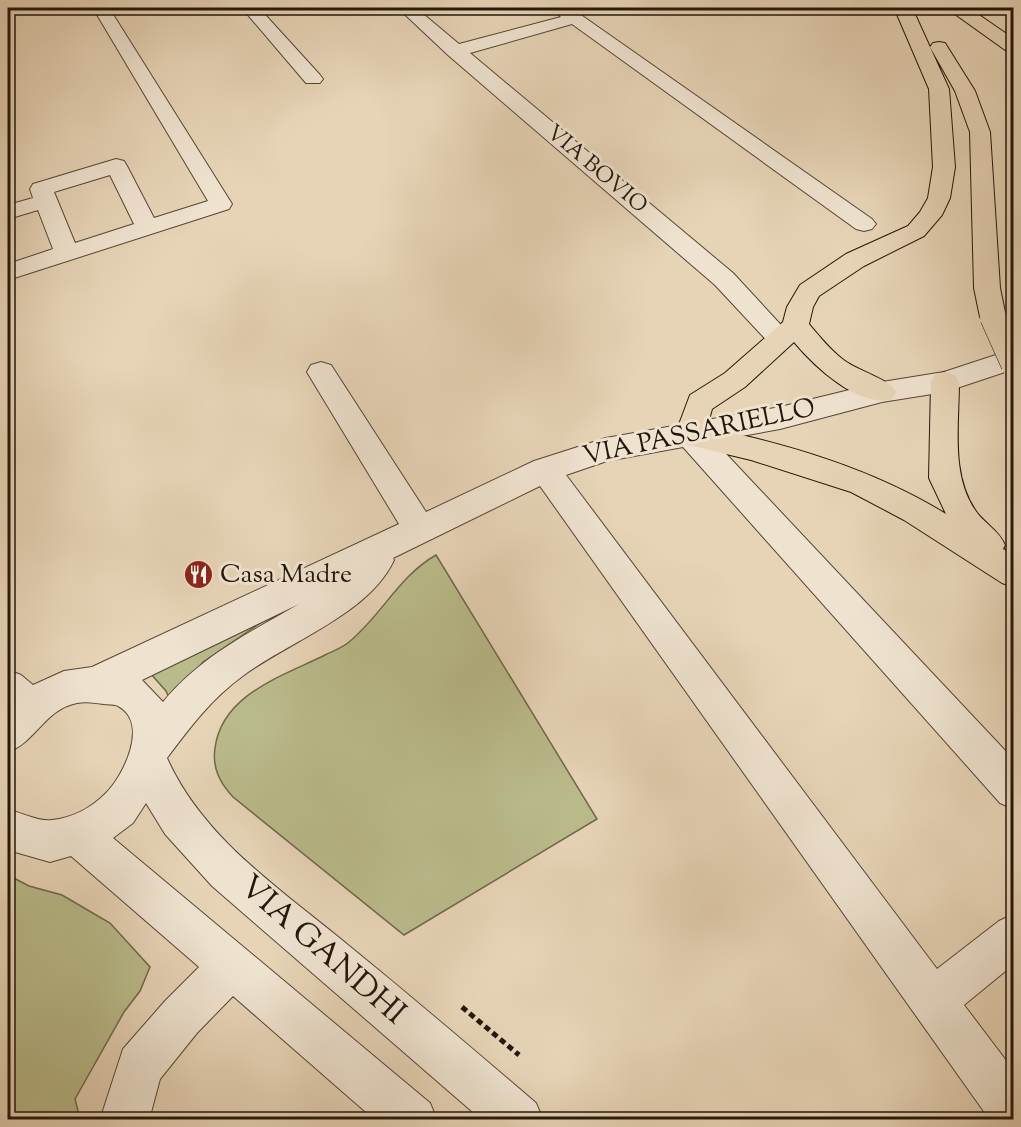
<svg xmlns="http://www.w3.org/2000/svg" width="1021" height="1127" viewBox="0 0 1021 1127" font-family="'Sorts Mill Goudy',serif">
  <rect width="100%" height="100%" fill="#e7d4b7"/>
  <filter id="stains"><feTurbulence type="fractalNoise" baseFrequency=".00333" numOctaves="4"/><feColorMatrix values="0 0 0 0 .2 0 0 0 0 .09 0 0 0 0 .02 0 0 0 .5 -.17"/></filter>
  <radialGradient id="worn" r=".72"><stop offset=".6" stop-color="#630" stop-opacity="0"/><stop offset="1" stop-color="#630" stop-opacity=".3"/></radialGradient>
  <!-- green -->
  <path fill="#babb8b" stroke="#6e684a" stroke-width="1.5" d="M 436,555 L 597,819 L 404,935 L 233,797 C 220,783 212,768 215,748 C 222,694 283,676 325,655 C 333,651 342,648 349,642 C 381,616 399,576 436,555 Z
    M 265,620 L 203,662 L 171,702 L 166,691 L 150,673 Z
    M 8,875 L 29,886 L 62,895 L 110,923 L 150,967 L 140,991 L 124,1012 L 75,1099 L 80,1119 L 8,1119 Z"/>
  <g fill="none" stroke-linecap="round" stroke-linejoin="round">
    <defs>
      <path id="minor" d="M 93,8 L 109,8 L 232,204 L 229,209 L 8,280 L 8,264 L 53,249 L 38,210 L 8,219 L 8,205 L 33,198 L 30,189 L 33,184 L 116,159 L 124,161 L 127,166 L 154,218 L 208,201 ZM 110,175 L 134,224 L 75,243 L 54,192 Z
        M 242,8 L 259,8 L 320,75 L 323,79 L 320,83 L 306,83 Z
        M 398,8 L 416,8 L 459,44 L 561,17 L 552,8 L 571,8 L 872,219 L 876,224 L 872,229 L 864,231 L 856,229 L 572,24 L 470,53 L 733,273 L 793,338 L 789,345 L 780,347 L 771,345 L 715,285 L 448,55 Z
        M 1014,349 L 1014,369 L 945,392 L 882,402 L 780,429 L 714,441 L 1014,760 L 1014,809 L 1000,803 L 683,447 L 607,461 L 566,475 L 937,969 L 999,921 L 1014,914 L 1014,964 L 964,1005 L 1014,1071 L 1014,1120 L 990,1120 L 540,486 L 393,558 L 394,560 C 369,614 290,641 244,675 C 212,698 190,727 167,758 C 203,839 282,890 348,945 C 412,997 474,1050 536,1103 L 543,1120 L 482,1120 L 212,886 L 165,834 L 146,803 L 133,823 L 113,838 L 430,1103 L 437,1120 L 375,1120 L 233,996 L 197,1033 L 160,1079 L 149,1120 L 100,1120 L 123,1049 L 165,1001 L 199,967 L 71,856 L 50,862 L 8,850 L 8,810 C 21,812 38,822 52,820 C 72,818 91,808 105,794 C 123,777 150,723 118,706 C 115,704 108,705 104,704 C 95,703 87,701 77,703 C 45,709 35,743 8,752 L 8,670 L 21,675 L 33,685 L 64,671 L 92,667 L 399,524 L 307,372 L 311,365 L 321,362 L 331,365 L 426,512 L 534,461 L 606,438 L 780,407 L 882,382 L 944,372 ZM 299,604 C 249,633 200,657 163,702 L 142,680 Z"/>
      <path id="highway" d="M 899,8 L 911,8 L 914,12 L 949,89 L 955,167 L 950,198 L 942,215 L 924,236 L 864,266 L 819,296 L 813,307 L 809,324 C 820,337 831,351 845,361 C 859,371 889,379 896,392 L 892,399 C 859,409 813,365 794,342 L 745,387 L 712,409 L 707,427 C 790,445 873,469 946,514 L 929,478 L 931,382 L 935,375 L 945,372 L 955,375 L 959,382 C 959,425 950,478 978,514 C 987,525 999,531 1005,545 L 1003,549 L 1014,555 L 1014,587 L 1002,583 L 904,520 L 851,492 L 751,460 L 680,443 L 675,435 L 690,395 L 725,373 L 783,322 L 787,307 L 800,285 L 846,254 L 908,226 L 920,212 L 928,198 L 933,167 L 929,89 L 896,12 Z
        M 950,8 L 969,8 L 1014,39 L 1014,53 L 1008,52 L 952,12 Z
        M 939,42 L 945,43 L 975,91 L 990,132 L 1000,288 L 1006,317 L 1002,323 L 993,326 L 984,323 L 980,317 L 974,288 L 970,132 L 955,91 L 930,47 L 933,43 Z"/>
    </defs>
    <!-- minor casing -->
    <use href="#minor" stroke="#544635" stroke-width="2"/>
    <!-- highway casing -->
    <use href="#highway" stroke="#23160a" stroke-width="2"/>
    <!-- path -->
    <path stroke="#23160a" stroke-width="5" stroke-dasharray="6 4" stroke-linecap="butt" d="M 462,1007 L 519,1055"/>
    <!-- minor -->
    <use href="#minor" fill="#efe3d0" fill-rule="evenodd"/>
    <!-- highway -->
    <use href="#highway" fill="#e7d4b7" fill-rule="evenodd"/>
    <defs>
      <path id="highway-bridge" d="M 993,317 L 1014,364"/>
    </defs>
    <!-- highway-bridge casing -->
    <use href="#highway-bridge" stroke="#23160a" stroke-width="27" stroke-linecap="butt"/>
    <!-- highway-bridge -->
    <use href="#highway-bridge" stroke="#e7d4b7" stroke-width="26"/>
  </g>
  <!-- icons -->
  <defs>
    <symbol id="restaurant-disc" viewBox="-11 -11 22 22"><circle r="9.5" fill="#8f2418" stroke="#efe3d0"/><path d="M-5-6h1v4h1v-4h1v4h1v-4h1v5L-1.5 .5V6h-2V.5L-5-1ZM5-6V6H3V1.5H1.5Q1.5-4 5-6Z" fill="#fff"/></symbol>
  </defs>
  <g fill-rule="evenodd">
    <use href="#restaurant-disc" x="182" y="558" width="33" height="33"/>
  </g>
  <g text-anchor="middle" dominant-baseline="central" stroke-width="6" stroke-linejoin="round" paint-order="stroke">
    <!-- far-street labels -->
    <g font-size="22" fill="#23160a" stroke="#efe3d0">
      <text transform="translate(596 170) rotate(40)">VIA BOVIO</text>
    </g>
    <!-- street labels -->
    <g font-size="26" fill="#23160a" stroke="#efe3d0">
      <text transform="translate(699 433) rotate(-12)">VIA PASSARIELLO</text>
    </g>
    <!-- poi labels -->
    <g font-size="26" fill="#23160a" stroke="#efe3d0" text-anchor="start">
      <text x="220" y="575">Casa Madre</text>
    </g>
    <!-- near-street labels -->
    <g font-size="32" fill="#23160a" stroke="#efe3d0">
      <text transform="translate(322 951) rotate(41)">VIA GANDHI</text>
    </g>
  </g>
  <!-- margin -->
  <rect width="1021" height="1127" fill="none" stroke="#e7d4b7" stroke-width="30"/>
  <rect x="9" y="9" width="1003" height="1109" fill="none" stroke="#23160a" stroke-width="3"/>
  <rect x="15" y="15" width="991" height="1097" fill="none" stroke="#23160a" stroke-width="1.5"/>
  <rect width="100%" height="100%" filter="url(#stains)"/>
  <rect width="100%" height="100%" fill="url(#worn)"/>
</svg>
